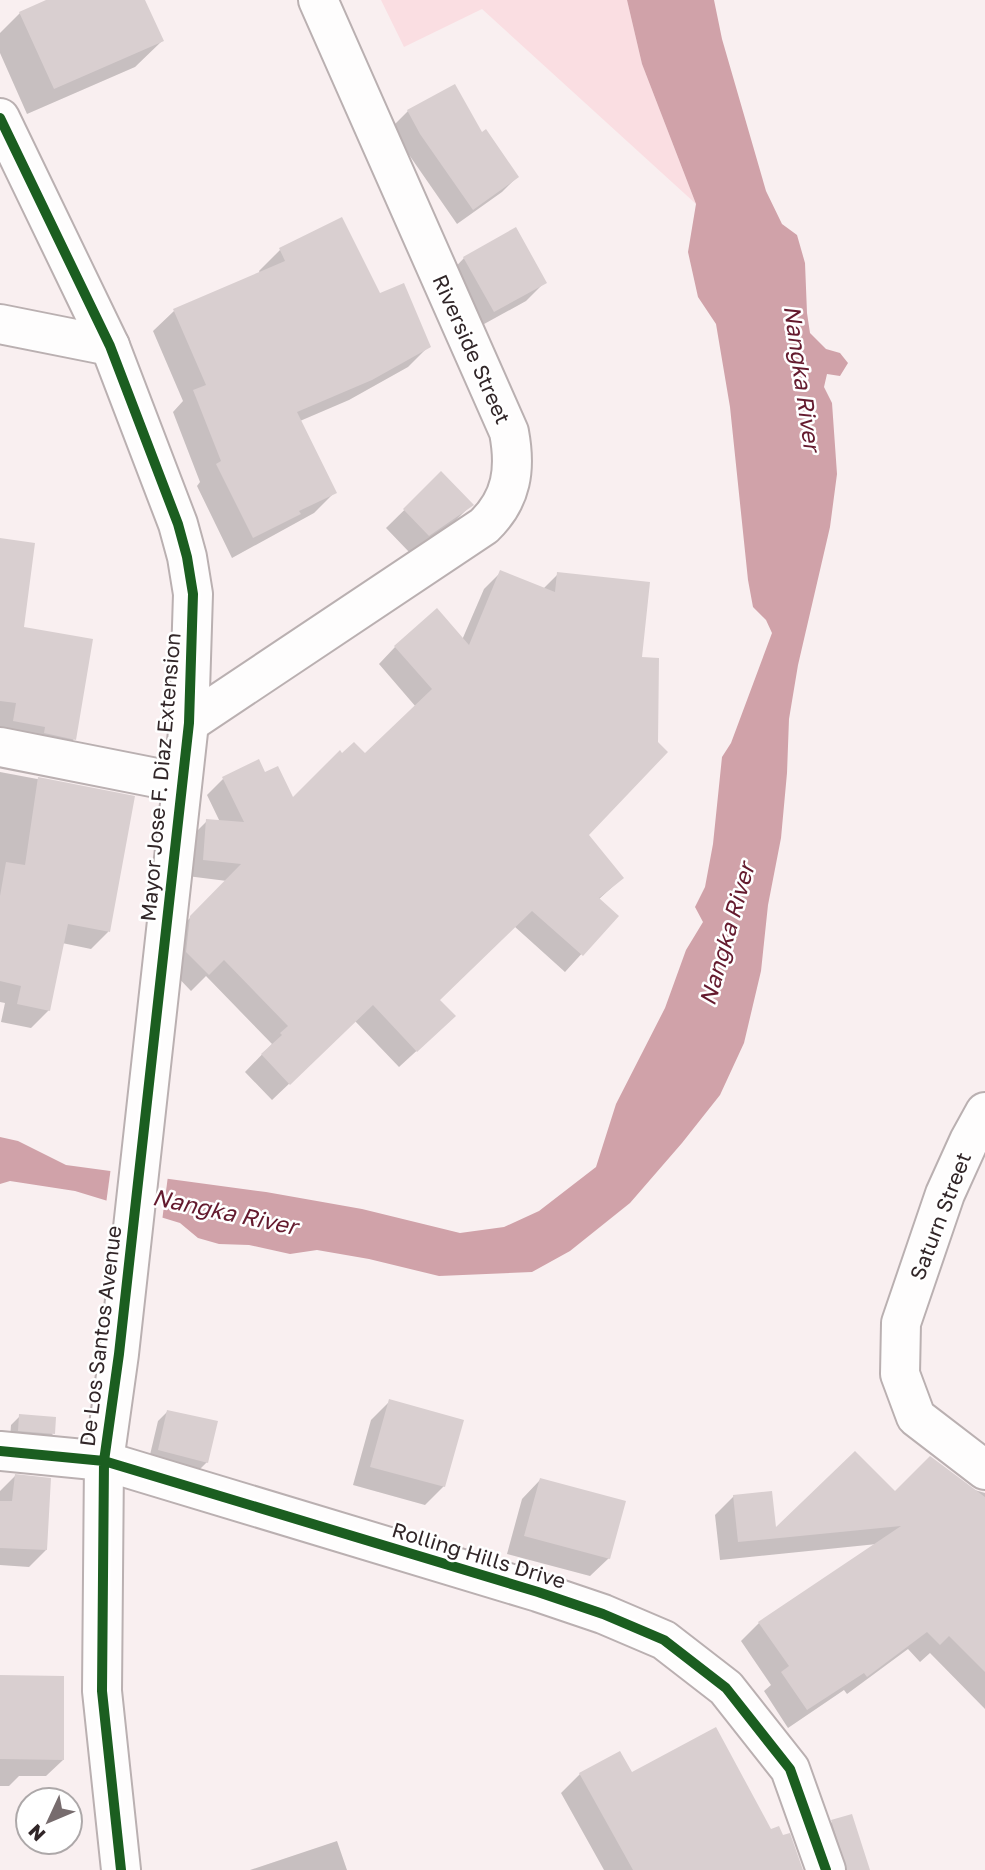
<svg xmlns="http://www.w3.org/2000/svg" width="985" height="1870" viewBox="0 0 985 1870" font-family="'Golos Text',sans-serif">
  <rect width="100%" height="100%" fill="#f9eff0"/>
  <!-- green -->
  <path fill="#fadee2" d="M 381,0 L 627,0 L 642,64 L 696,204 L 482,9 L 404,47 Z"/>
  <!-- water -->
  <path fill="#d0a2a9" d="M 627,0 L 714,0 L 722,39 L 766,191 L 782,224 L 797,235 L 805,263 L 807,313 L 810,333 L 826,349 L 840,353 L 848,363 L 840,376 L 827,374 L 824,387 L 832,403 L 837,474 L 830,527 L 798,665 L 789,719 L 787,773 L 781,838 L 768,905 L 761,971 L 744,1043 L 720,1095 L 682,1143 L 630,1203 L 570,1251 L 532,1272 L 439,1276 L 369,1259 L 317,1250 L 290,1254 L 249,1245 L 219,1244 L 198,1238 L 180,1223 L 75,1191 L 10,1181 L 0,1184 L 0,1137 L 18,1141 L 66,1165 L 266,1192 L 362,1209 L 460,1233 L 504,1227 L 539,1211 L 596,1167 L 616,1104 L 665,1008 L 686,950 L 703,922 L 695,907 L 705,887 L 713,844 L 722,757 L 731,743 L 772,633 L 766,620 L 753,607 L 748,580 L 730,407 L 716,324 L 698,297 L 688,252 L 696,204 L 642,64 Z"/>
  <!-- pier -->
  <path fill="#f9eff0" d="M 111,1167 L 168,1176 L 162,1221 L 106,1204 Z"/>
  <!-- shadow -->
  <path fill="#0003" d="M 50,0 L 144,0 L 162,41 L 135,67 L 27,114 L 0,53 L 0,33 L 20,13 Z
    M 455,86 L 481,135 L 517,177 L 502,192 L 457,224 L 405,149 L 393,126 L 408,111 Z
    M 341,219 L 379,295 L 429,346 L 408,367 L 349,400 L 300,421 L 335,492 L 314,513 L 232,558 L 197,486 L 200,482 L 173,412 L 183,401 L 153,331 L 174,311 L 260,273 L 259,271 L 280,250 Z
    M 464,258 L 545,282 L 526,301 L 475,329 L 446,277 Z
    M 441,474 L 471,505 L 453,523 L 410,553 L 386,528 Z
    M 0,539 L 22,628 L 74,739 L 57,756 L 0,745 Z
    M 501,572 L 543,589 L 558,574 L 587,835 L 622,878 L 598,900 L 616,916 L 565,972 L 514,926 L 438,1000 L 436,1033 L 399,1067 L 355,1021 L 272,1100 L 245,1072 L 272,1044 L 206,976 L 191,991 L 170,969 L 173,935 L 227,881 L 187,876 L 190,838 L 207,821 L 220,822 L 207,795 L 224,778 L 265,774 L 293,799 L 342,755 L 365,756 L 416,707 L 379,664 L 395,647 L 462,640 L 484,589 Z
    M 0,772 L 133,797 L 108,932 L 91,949 L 62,943 L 49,1010 L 31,1028 L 1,1022 L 5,1003 L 0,1002 Z
    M 390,1401 L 444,1486 L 425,1505 L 353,1485 L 371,1420 Z
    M 167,1412 L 207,1462 L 198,1471 L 149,1459 L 158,1421 Z
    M 20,1416 L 53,1434 L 44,1443 L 10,1439 L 11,1425 Z
    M 15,1476 L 46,1550 L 29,1567 L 0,1565 L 0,1491 Z
    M 540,1480 L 609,1558 L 590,1576 L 507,1554 L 522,1499 Z
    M 971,1489 L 985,1493 L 985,1709 L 930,1653 L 920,1662 L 908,1649 L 847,1694 L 844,1690 L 788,1728 L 764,1691 L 771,1685 L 741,1641 L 759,1623 L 877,1544 L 720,1560 L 715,1515 L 734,1496 L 775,1531 L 895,1493 Z
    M 0,1677 L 63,1760 L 46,1776 L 19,1776 L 9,1786 L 0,1786 Z
    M 580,1774 L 631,1775 L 771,1832 L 801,1870 L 604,1870 L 561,1793 Z
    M 832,1822 L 868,1870 L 824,1870 L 813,1841 Z
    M 337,1841 L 347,1870 L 250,1870 Z"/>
  <!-- building -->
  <path fill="#d9cfd0" d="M 46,0 L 145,0 L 164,41 L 54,89 L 19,12 Z
    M 455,84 L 482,132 L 486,129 L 519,177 L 473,210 L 420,134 L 407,110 Z
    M 342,217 L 380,293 L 404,283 L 431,347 L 372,380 L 297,412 L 337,493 L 299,511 L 301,514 L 253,538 L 216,464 L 221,461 L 193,390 L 206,385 L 173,309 L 285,261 L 279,248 Z
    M 516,227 L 547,283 L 494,312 L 463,257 Z
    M 441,471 L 474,505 L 429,536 L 403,509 Z
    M 0,538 L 35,543 L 24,627 L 93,639 L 76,740 L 44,733 L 45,727 L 13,721 L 16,703 L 0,701 Z
    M 500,570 L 555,592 L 557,572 L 650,582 L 642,657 L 659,658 L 658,742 L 668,752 L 589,835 L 624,878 L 599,898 L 619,916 L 583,956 L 532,911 L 440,1000 L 456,1016 L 417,1052 L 373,1005 L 290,1085 L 261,1054 L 282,1035 L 280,1033 L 288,1026 L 224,960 L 209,975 L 186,952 L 190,916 L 241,864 L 203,860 L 206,819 L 244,822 L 222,777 L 259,759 L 265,772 L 278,766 L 293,797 L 340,750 L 342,753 L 354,742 L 365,753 L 432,689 L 394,646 L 437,608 L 469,645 Z
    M 38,777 L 135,796 L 110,932 L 68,924 L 50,1011 L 17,1004 L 21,986 L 0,981 L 0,896 L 6,862 L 25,865 Z
    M 389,1399 L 464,1420 L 445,1487 L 370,1467 Z
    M 167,1410 L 218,1421 L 208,1463 L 158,1450 Z
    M 19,1414 L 56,1417 L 55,1434 L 18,1431 Z
    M 855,1451 L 895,1491 L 930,1456 L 985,1497 L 985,1672 L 949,1636 L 940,1645 L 927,1632 L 867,1677 L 864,1673 L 807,1710 L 781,1672 L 789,1666 L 758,1622 L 901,1526 L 738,1542 L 733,1495 L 772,1491 L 776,1527 Z
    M 15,1474 L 51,1478 L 47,1550 L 0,1548 L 0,1501 L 12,1501 Z
    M 540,1478 L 626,1501 L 610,1559 L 524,1536 Z
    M 0,1675 L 64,1676 L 64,1760 L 0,1759 Z
    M 716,1727 L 771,1829 L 779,1826 L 783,1835 L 790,1833 L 803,1870 L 633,1870 L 579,1773 L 620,1751 L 632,1772 Z
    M 852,1814 L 870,1870 L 847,1870 L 831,1820 Z"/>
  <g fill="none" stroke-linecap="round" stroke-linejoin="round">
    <defs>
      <path id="minor" d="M 0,324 L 110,346
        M 189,723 L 484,526 C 512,499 516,469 509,432 L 318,0
        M 0,747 L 182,783
        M 985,1112 L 969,1141 L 945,1194 L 901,1323 L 900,1374 L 916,1417 L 985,1470
        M 0,1451 L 104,1461 L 538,1592 L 603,1614 L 664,1640 L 726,1688 L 790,1769 L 826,1870"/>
      <path id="tertiary" d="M 0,118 L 110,346 L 178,524 L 187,557 L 193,594 L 189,723 L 119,1354 L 104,1461 L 102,1691 L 121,1870"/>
    </defs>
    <!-- minor casing -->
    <use href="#minor" stroke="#bab0b1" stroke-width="42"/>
    <!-- tertiary casing -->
    <use href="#tertiary" stroke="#bab0b1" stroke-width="42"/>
    <!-- minor -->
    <use href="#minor" stroke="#fefdfd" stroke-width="38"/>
    <!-- tertiary -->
    <use href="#tertiary" stroke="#fefdfd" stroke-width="38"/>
    <defs>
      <path id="cycleway" d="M 0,118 L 110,346 L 178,524 L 187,557 L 193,594 L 189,723 L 119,1354 L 104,1461 L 102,1691 L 121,1870
        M 0,1451 L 104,1461 L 538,1592 L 603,1614 L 664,1640 L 726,1688 L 790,1769 L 826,1870"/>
    </defs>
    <!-- cycleway casing -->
    <use href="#cycleway" stroke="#fff" stroke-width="15"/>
    <!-- cycleway -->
    <use href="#cycleway" stroke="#1b5e20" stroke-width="10"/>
  </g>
  <g text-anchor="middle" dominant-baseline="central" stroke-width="5" stroke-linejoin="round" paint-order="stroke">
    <!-- street labels -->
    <g font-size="21" fill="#312628" stroke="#fff">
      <text transform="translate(472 349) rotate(66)">Riverside Street</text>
      <text transform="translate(160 777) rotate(-85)">Mayor Jose F. Diaz Extension</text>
      <text transform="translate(940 1216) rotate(-69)">Saturn Street</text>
      <text transform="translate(100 1336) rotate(-83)">De Los Santos Avenue</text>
      <text transform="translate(479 1555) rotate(17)">Rolling Hills Drive</text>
    </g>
    <!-- water labels -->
    <g font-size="23" font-style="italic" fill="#641a2e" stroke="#fff">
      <text transform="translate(803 378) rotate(82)">Nangka River</text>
      <text transform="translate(726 934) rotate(-74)">Nangka River</text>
      <text transform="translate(225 1211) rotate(12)">Nangka River</text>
    </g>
  </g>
  <!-- north arrow -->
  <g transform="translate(49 1821) rotate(226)"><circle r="33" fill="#ffffff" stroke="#ada8a9" stroke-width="2"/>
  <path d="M0-5L12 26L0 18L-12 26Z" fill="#776c6e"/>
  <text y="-10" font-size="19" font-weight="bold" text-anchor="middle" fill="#312628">N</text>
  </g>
</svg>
